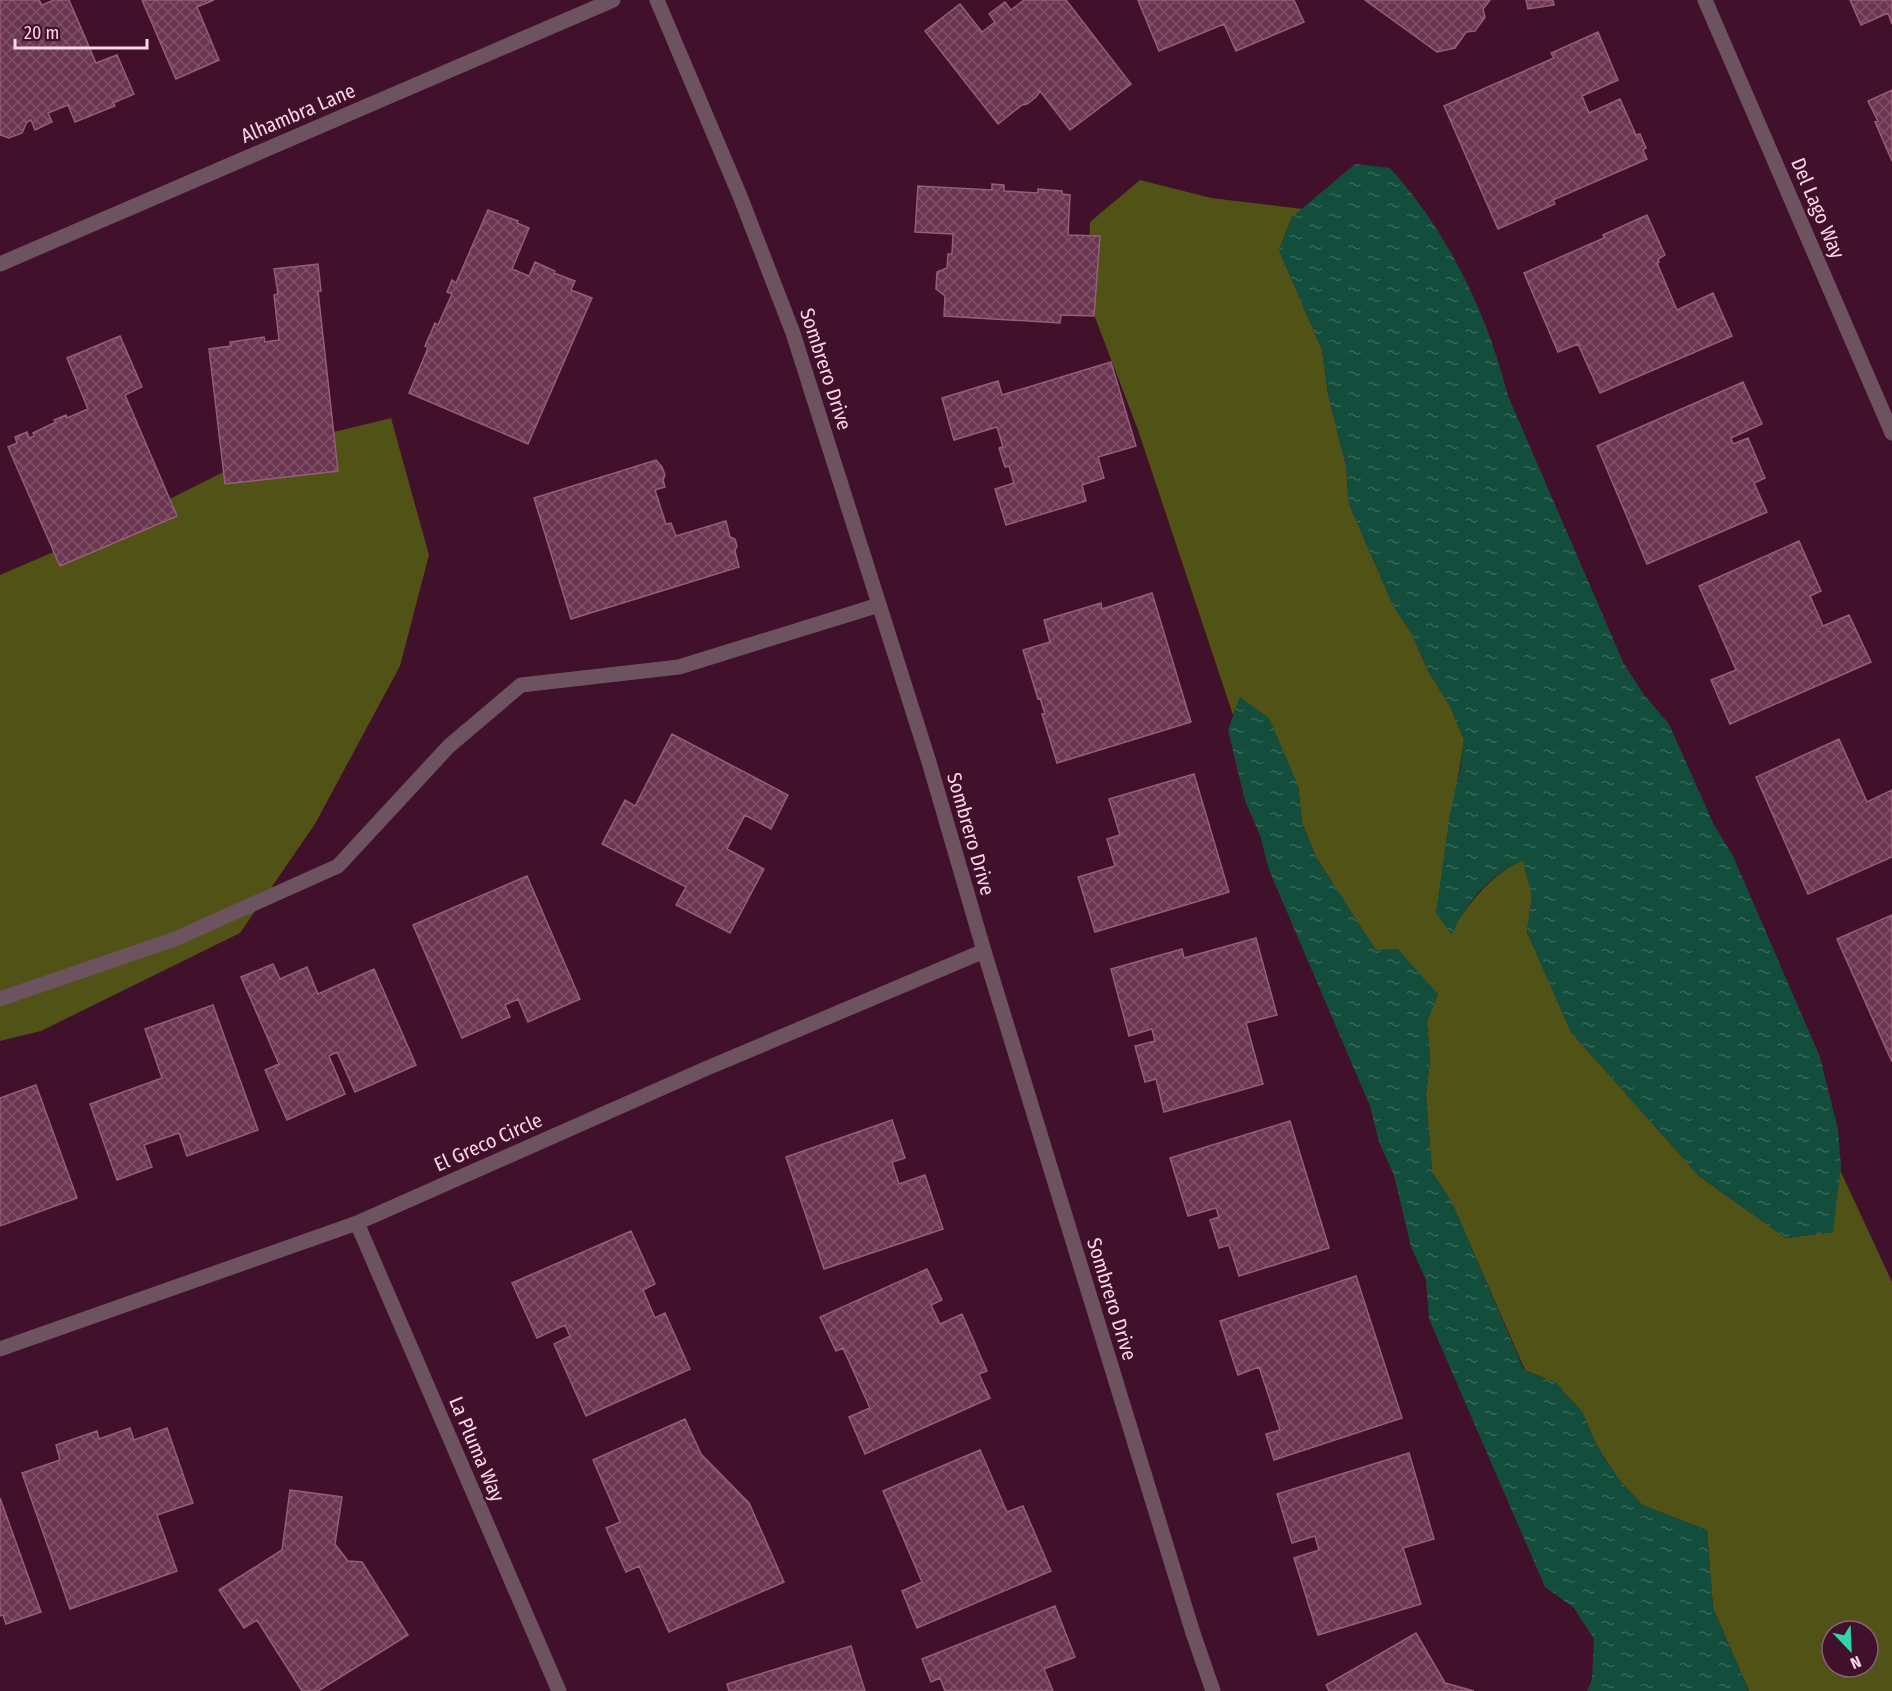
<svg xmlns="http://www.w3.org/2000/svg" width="1892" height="1691" viewBox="0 0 1892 1691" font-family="'Fira Sans Condensed',sans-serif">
  <defs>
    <pattern id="water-ripples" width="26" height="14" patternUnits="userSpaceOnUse" patternTransform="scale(1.5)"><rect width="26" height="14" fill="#134e3d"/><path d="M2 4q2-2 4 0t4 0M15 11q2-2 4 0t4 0" fill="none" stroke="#366759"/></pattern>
    <pattern id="building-cross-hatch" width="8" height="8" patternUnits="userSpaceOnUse" patternTransform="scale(1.5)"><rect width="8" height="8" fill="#6b3650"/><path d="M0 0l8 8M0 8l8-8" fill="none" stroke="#815269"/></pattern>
  </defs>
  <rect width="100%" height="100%" fill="#41102b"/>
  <!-- green -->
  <path fill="#515216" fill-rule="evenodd" d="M 1140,180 L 1211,198 L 1303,209 L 1292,217 L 1279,250 L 1322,350 L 1328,394 L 1346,466 L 1349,504 L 1393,605 L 1413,636 L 1427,669 L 1450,706 L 1464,740 L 1436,913 L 1457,922 C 1475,896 1494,873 1523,860 L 1532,896 L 1527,932 L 1571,1032 L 1699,1176 L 1786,1238 L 1832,1232 L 1840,1170 L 1892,1282 L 1892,1691 L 1749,1691 L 1713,1608 L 1707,1530 L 1642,1505 L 1617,1477 L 1597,1446 L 1582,1412 L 1556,1383 L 1525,1370 L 1452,1203 L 1432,1172 L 1426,1095 L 1430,1060 L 1427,1022 L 1438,994 L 1376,951 L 1316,857 L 1302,823 L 1298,785 L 1240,698 L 1233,715 L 1138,430 L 1088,299 L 1090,222 ZM 1832,1631 L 1868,1631 L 1868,1667 L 1832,1667 Z
    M 391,418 L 429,555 L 400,666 L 315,824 L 240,933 L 41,1031 L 0,1041 L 0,575 L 128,520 L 273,447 Z"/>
  <!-- water -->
  <path fill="url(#water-ripples)" d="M 1355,164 L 1390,168 C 1448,232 1487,313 1508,396 L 1624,664 L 1644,695 L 1669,724 L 1714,825 L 1733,856 L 1820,1057 L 1838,1129 L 1841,1167 L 1833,1232 L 1786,1238 L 1699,1176 L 1571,1032 L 1527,932 L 1532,896 L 1523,861 C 1492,872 1464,904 1452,935 L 1436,913 L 1450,813 L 1459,775 L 1464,740 L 1450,706 L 1427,669 L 1413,636 L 1393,605 L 1349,504 L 1346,466 L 1328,394 L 1322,350 L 1279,250 L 1292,217 Z
    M 1240,697 L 1269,718 L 1298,785 L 1302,823 L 1316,857 L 1376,950 L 1398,949 L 1438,994 L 1427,1022 L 1430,1060 L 1426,1095 L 1432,1172 L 1452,1202 L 1524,1370 L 1556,1383 L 1582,1412 L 1597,1446 L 1617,1477 L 1642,1505 L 1707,1530 L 1713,1608 L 1749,1691 L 1587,1691 L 1592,1680 L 1594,1639 L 1574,1608 L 1545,1587 L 1429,1319 L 1426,1280 L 1411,1247 L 1394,1175 L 1379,1142 L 1370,1106 L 1269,870 L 1260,835 L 1245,801 L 1228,730 Z"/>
  <!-- building -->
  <path fill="url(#building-cross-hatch)" stroke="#975d79" stroke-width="1.5" d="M 0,0 L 39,0 L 42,5 L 54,0 L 69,0 L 96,63 L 117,55 L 134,94 L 113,103 L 115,106 L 75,122 L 68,105 L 48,113 L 52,122 L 35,130 L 31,120 L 27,122 L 22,133 L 9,138 L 0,135 Z
    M 142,0 L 214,0 L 197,7 L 219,60 L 176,79 Z
    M 1024,0 L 1066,0 L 1131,84 L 1070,130 L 1040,91 L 1036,97 L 1027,104 L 1022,105 L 998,124 L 925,31 L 960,4 L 982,32 L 995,22 L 989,14 L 1005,2 L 1011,10 Z
    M 1138,0 L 1294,0 L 1304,22 L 1236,51 L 1224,24 L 1159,51 Z
    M 1365,0 L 1490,0 L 1483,9 L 1485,17 L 1475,31 L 1466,32 L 1455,48 L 1437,52 Z
    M 1526,0 L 1553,0 L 1554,5 L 1528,9 Z
    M 1850,0 L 1892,0 L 1892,24 L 1888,13 L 1861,25 Z
    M 1598,32 L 1618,80 L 1582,96 L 1589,113 L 1620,99 L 1636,135 L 1640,134 L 1646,148 L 1643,150 L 1647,159 L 1553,200 L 1555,204 L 1498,229 L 1444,106 L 1554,58 L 1551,53 Z
    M 1892,90 L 1892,161 L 1875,122 L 1878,121 L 1868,101 Z
    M 992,184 L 1004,185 L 1004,191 L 1038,193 L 1038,189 L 1062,191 L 1062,194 L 1070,195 L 1068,235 L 1100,236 L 1094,316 L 1061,315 L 1060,323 L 944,316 L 945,296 L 936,289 L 937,272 L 947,268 L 948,254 L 952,254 L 953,234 L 915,232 L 918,186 L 992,190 Z
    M 488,210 L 518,221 L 517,223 L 529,228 L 512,269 L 529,276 L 535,262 L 555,271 L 554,273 L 575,281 L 571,290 L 592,298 L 528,444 L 409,393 L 428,348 L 425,346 L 435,323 L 438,325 L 452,294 L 447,292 L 452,280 L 456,283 Z
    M 1647,215 L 1665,255 L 1658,259 L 1659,262 L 1657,263 L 1677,310 L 1713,293 L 1732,336 L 1600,393 L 1578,344 L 1558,352 L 1524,273 L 1604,238 L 1603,235 Z
    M 318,264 L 321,291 L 318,291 L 338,471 L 225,484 L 209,349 L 231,346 L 230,342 L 264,337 L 265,342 L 279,340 L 274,295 L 278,294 L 274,269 Z
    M 120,336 L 142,387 L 125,395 L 177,516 L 60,566 L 8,447 L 17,443 L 15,437 L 27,432 L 29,438 L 34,436 L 33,433 L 56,422 L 54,420 L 66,415 L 67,418 L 88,409 L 67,358 Z
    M 1111,362 L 1136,446 L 1098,457 L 1104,478 L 1082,485 L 1086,501 L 1006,525 L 995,489 L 1014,483 L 1009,466 L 1005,467 L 999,448 L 1003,447 L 997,427 L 954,440 L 942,398 L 998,381 L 1002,395 Z
    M 1743,382 L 1762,424 L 1731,438 L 1733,444 L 1748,438 L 1765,478 L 1754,483 L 1767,512 L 1647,564 L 1597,446 Z
    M 656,460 L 662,467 L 665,475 L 663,480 L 665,487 L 655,490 L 666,524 L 671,523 L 676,536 L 726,521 L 730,537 L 735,539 L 737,546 L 735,551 L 739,567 L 571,619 L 534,498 Z
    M 1799,541 L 1821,591 L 1810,596 L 1823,626 L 1849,615 L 1871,662 L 1730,724 L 1711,680 L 1736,670 L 1699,586 Z
    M 1152,593 L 1191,722 L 1057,763 L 1042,714 L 1045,714 L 1040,698 L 1038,699 L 1023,650 L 1050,642 L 1044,620 L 1101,603 L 1102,609 Z
    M 672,734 L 788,795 L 771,829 L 745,815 L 727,849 L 764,869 L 730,933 L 676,905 L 686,887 L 602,844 L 625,800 L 635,806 Z
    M 1839,739 L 1867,802 L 1892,790 L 1892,857 L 1808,894 L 1756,777 Z
    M 1194,774 L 1229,892 L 1095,932 L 1078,877 L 1115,866 L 1107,839 L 1120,835 L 1109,799 Z
    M 527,876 L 580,999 L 528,1022 L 518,999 L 505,1005 L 510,1017 L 462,1038 L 413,925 Z
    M 1892,915 L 1892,1062 L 1837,939 Z
    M 1256,938 L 1277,1015 L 1246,1023 L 1263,1084 L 1164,1112 L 1156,1079 L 1145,1082 L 1135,1046 L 1155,1041 L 1152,1029 L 1129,1036 L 1111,969 L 1182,949 L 1184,958 Z
    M 273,964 L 280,979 L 307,967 L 318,994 L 374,969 L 416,1065 L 355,1092 L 337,1052 L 329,1056 L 345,1094 L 287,1120 L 265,1070 L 279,1064 L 241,977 Z
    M 213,1005 L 258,1130 L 187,1156 L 179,1133 L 144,1145 L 152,1167 L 117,1180 L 90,1104 L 162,1078 L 145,1029 Z
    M 36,1085 L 77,1198 L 0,1226 L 0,1098 Z
    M 892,1120 L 905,1158 L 892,1162 L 899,1184 L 925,1175 L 943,1229 L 824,1269 L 786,1157 Z
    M 1290,1121 L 1329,1248 L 1239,1276 L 1229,1245 L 1219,1248 L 1210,1220 L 1219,1217 L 1216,1208 L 1188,1216 L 1170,1158 Z
    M 631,1231 L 655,1284 L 643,1290 L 655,1318 L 665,1313 L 690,1369 L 586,1416 L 554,1344 L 570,1336 L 565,1325 L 537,1338 L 512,1283 Z
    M 927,1269 L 942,1300 L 931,1305 L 940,1324 L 962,1314 L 987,1371 L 979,1374 L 990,1398 L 865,1454 L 849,1417 L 870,1408 L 843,1348 L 836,1351 L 820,1317 Z
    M 1356,1276 L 1402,1418 L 1274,1460 L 1266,1434 L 1280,1430 L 1259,1367 L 1238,1375 L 1220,1321 Z
    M 685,1419 L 701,1454 L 749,1503 L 784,1582 L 669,1632 L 639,1566 L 626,1572 L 606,1528 L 620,1522 L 593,1460 Z
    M 130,1428 L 134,1440 L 167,1428 L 193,1503 L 157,1515 L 177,1571 L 70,1609 L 22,1473 L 60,1460 L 56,1445 L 97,1431 L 99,1439 Z
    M 980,1450 L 1007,1512 L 1023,1506 L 1051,1571 L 917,1628 L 902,1591 L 922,1582 L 883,1491 Z
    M 1409,1453 L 1434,1539 L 1403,1548 L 1421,1604 L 1318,1635 L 1294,1558 L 1319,1550 L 1315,1536 L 1292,1543 L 1277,1494 Z
    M 290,1490 L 342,1497 L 335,1544 L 348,1561 L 362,1562 L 408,1635 L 318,1691 L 302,1691 L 257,1620 L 244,1628 L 219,1590 L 282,1550 Z
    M 0,1498 L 41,1612 L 6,1624 L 3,1615 L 0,1616 Z
    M 1055,1606 L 1075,1657 L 1044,1669 L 1053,1691 L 945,1691 L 940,1678 L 931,1682 L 922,1659 Z
    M 1416,1633 L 1445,1683 L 1474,1691 L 1329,1691 L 1326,1685 Z
    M 851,1646 L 865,1691 L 729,1691 L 727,1684 Z"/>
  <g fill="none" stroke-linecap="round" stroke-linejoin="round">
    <!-- service -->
    <path stroke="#6c535f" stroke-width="15" d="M 0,999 L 175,939 L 338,866 L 449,746 L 521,685 L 679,667 L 879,605"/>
    <!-- minor -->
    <path stroke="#6c535f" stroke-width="15" d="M 657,0 L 740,196 L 793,333 L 929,762 L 984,951 L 1193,1633 L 1213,1691
      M 1705,0 L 1892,433
      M 0,264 L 613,0
      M 357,1223 L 559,1691
      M 0,1349 L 357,1223 L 705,1069 L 984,951"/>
  </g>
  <g text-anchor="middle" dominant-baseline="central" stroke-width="5" stroke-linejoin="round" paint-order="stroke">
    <!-- street labels -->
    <g font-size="20" fill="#f9d8e6" stroke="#41102b">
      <text transform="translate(298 113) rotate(-23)">Alhambra Lane</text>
      <text transform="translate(1818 208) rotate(67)">Del Lago Way</text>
      <text transform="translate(826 369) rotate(72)">Sombrero Drive</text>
      <text transform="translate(971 834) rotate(74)">Sombrero Drive</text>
      <text transform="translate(488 1142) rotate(-24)">El Greco Circle</text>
      <text transform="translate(1112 1299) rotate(73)">Sombrero Drive</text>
      <text transform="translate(477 1449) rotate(67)">La Pluma Way</text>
    </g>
  </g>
  <!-- north arrow -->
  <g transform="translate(1850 1649) rotate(157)"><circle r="28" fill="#41102b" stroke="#8b6076" stroke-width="1.5"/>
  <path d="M0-4.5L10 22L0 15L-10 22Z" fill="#31d4a9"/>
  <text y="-9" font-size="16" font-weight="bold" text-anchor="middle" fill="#f9d8e6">N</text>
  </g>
  <!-- scale -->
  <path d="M15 39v9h132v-9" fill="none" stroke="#f9d8e6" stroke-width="3"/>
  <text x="24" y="39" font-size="18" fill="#f9d8e6" stroke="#41102b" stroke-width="4.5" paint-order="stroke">20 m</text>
</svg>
